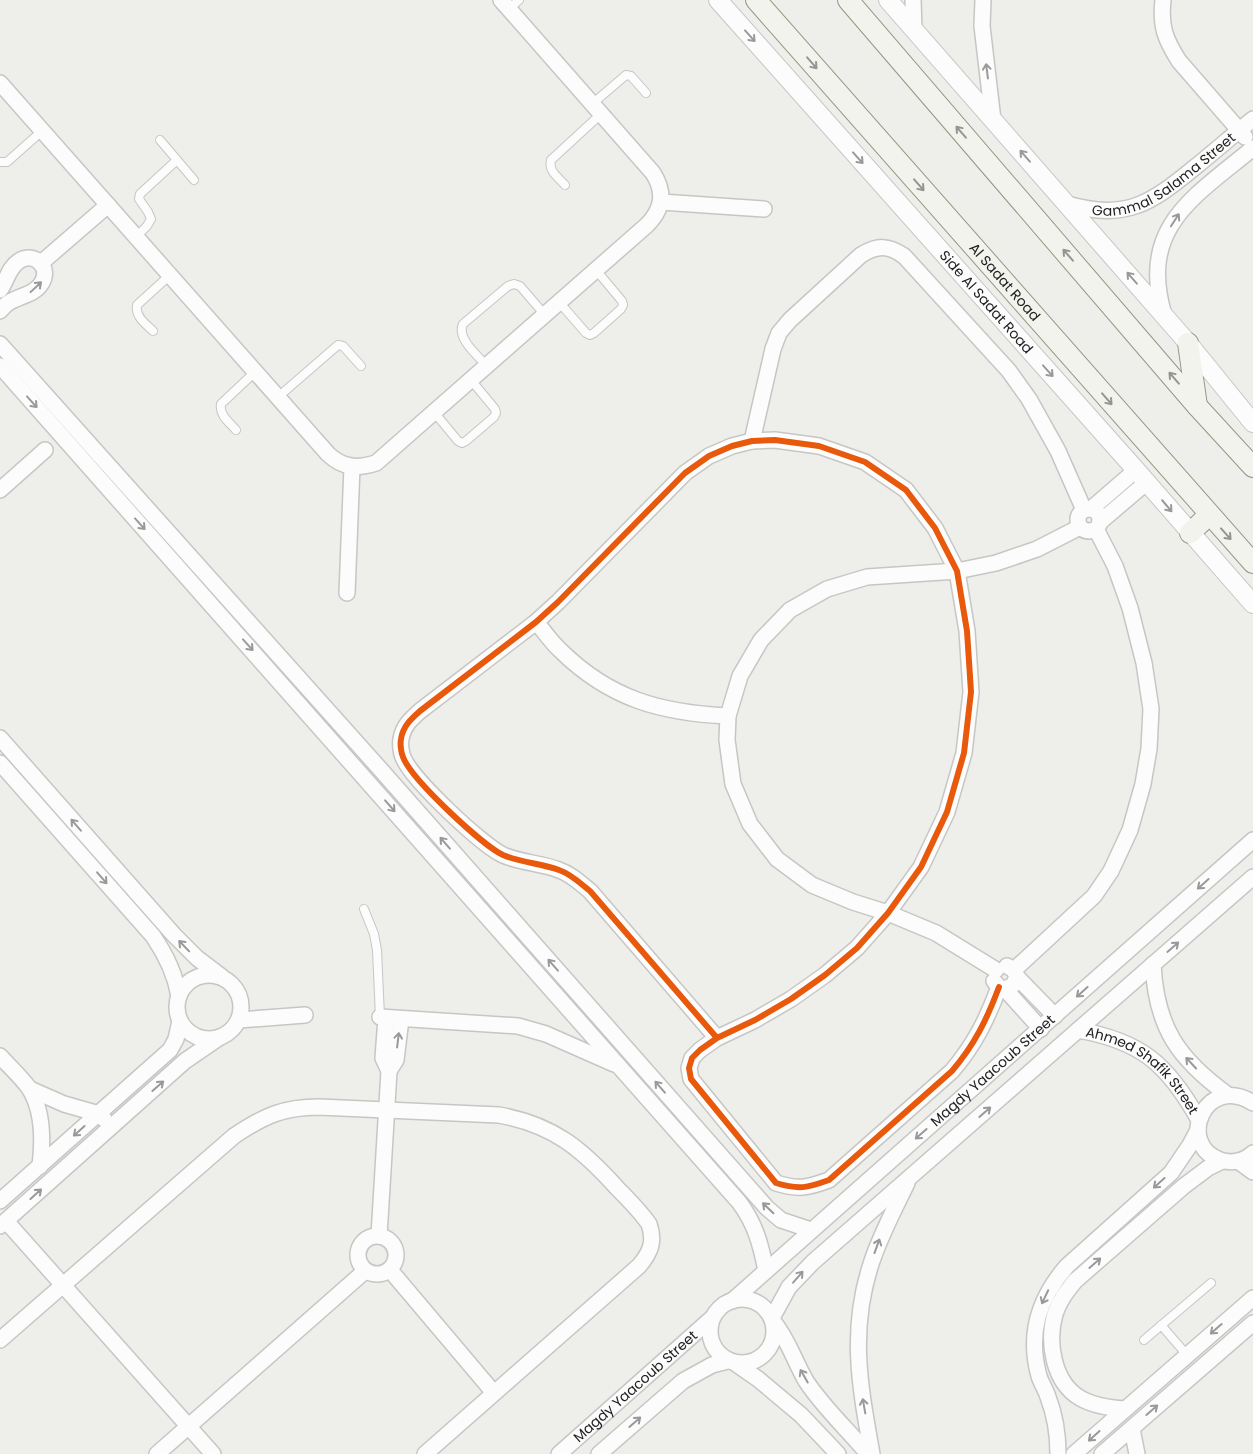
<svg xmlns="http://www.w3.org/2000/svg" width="1253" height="1454" viewBox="0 0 1253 1454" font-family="Poppins,sans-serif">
  <rect width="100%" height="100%" fill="#eeeeea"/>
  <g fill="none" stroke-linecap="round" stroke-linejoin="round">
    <defs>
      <path id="service" d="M 509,9 L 519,0
        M 592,104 L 626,75 L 631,76 L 646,93
        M 160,140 L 194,180
        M 0,162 L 7,162 L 42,131
        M 565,185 C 558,177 548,171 551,160 L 601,114
        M 136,237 L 147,226 L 151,219 L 148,212 L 139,199 L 140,194 L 177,160
        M 559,302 L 586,333 L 590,335 L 594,333 L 621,309 L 623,305 L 622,301 L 596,270
        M 153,331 C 146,324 135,317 137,305 L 170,275
        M 487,366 C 478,356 456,338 463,324 L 508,286 L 514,284 L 520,286 L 545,315
        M 278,397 L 338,345 L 343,346 L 361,366
        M 434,412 L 458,441 L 462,443 L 466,441 L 494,417 L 496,413 L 495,409 L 471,380
        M 236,430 C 229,422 219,415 221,404 L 255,372
        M 364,909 L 374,934 L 377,950 L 380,1017
        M 1161,1325 L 1187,1355
        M 1144,1340 L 1211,1283"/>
      <g id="minor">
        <path d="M 913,0 L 914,29"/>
        <path d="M 983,0 L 982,26 L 993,120"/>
        <path d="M 1163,0 C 1160,26 1165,39 1179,61 L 1245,137"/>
        <path d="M 0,83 L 328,454 C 343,468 357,469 376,463 L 647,225 C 663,209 665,192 653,173 L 501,0"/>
        <path d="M 661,202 L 764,209"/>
        <path id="s1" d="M 1067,204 C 1125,221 1150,204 1194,168 C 1214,152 1233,135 1253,119"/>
        <path d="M 41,263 L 108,205"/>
        <path d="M 0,290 C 7,281 8,268 19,261 C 35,251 52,268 41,284 C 32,298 11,295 0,311"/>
        <path d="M 1164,315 C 1138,227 1194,197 1253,148"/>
        <path d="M 0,344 L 381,770 L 767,1208 L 781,1220 L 811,1230"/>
        <path d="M 0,366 L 739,1202 C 755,1223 761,1245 766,1271"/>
        <path d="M 752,441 L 773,349 L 779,333 L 790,320 L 861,255 C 878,245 888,245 904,256 L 1009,371 L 1029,399 L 1058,451 L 1084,510"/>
        <path d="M 0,490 L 45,450"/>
        <circle cx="1089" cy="520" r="11"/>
        <path d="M 1091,509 L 1136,470"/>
        <path d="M 1100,522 L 1147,482"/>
        <path d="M 347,593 L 352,467"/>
        <path d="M 536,622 C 544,631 551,642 561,651 C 610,699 661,713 728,716"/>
        <path d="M 0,738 L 174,935 L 197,958 L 222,977"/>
        <path d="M 0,763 L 153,936 C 166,955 175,973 179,996"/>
        <path d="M 1153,964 C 1156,1027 1178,1059 1228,1095"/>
        <path d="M 996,970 L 936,933 L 888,913 L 853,902 L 812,885 L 777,859 L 750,824 L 733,784 L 727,740 L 728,716 L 740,676 L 761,640 L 790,610 L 827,589 L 867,577 L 957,571 L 996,563 L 1037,549 L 1080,527"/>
        <path d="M 1014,970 L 1094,896 L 1111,871 L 1130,830 L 1143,784 L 1149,749 L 1151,709 L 1144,663 L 1130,608 L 1115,566 L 1096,529"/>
        <circle cx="209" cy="1007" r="32"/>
        <path d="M 1017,977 L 1055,1016"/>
        <path d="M 994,981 L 999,987 L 1005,989 L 1041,1029"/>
        <path d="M 1005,989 L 1013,985 L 1017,977 L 1014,970 L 1007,966"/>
        <path d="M 380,1017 L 518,1026 L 546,1034 L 614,1064"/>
        <path d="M 239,1020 L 305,1015"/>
        <path id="s2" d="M 1078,1030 C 1142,1041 1168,1065 1199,1120"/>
        <path d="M 717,1038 L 590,891 C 580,883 571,874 559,870 C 541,863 521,863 503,855 C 482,845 411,779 403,757 C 401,753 400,743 401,739 C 403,726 411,719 420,711 L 536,622 L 558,602 L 685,473 L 709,456 L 732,446 L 752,441 L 775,440 L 819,446 L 865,462 L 906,490 L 935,528 L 957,571 L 967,631 L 971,692 L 964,753 L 947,812 L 921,867 L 888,913 L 857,948 L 825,975 L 791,999 L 755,1020 L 717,1038 L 700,1050 L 692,1058 L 689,1068 L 691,1079 L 776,1183 C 799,1190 807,1188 829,1180 L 952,1071 C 975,1044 987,1019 999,987"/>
        <path d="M 0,1056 C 9,1066 21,1077 29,1088 C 43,1110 43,1142 40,1166"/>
        <path d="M 389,1071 L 396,1060 L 401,1019"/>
        <path d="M 30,1089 L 64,1104 L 99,1114 L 104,1119"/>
        <path d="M 1253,1103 C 1206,1073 1175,1143 1220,1160 C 1232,1164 1244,1161 1253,1153"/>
        <path d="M 1238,1161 L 1253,1172"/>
        <path d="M 0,1201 L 170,1050 L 176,1039 L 180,1021"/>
        <path d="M 6,1221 L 213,1454"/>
        <path d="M 0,1226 L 185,1061 L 220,1037"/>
        <circle cx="377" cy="1255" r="19"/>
        <path d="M 379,1236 L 389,1071 L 383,1058 L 386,1018"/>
        <path d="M 390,1270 L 494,1393"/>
        <circle cx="742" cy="1331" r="32"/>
        <path id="s3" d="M 732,1301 L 1253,840"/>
        <path d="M 772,1318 L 789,1287 L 813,1262 L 1253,877"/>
        <path d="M 773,1321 C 788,1339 794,1360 806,1381 C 823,1407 848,1430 868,1454"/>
        <path d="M 0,1340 L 234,1136 C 264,1116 283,1107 319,1107 L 499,1115 C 554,1125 582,1149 618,1189 C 629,1200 640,1211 649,1224 C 655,1241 651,1252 639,1266 L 425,1454"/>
        <path d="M 735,1363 L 758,1379 L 801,1415 L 838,1454"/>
        <path d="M 1125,1409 C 1109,1408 1094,1406 1080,1398 C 1053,1382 1047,1342 1055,1314 C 1059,1301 1067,1291 1075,1281 L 1184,1186 L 1208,1168 L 1222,1161"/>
        <path d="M 1132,1429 L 1137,1454"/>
        <path d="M 157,1454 L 365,1271"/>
        <path id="s4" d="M 559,1454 L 712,1318"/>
        <path d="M 599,1454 L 683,1381 L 712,1365 L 728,1361"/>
        <path d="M 872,1454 C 860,1387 849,1331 871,1264 C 880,1236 894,1210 907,1183"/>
        <path d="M 1058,1454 C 1058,1435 1055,1415 1048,1397 C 1046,1390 1041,1383 1039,1376 C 1027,1333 1039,1298 1067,1266 L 1171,1173 L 1190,1145 L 1198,1130"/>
        <path d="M 1074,1454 L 1253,1298"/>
        <path d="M 1102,1454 L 1253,1323"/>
      </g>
      <g id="tertiary">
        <path id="s5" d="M 718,0 L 1136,470 L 1253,604"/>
        <path d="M 888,0 L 1188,343 L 1253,423"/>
      </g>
      <g id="secondary">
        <path id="s6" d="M 756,0 L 1253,563"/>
        <path d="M 848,0 L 1197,406 L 1253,467"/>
        <path d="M 1188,343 L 1197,406"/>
        <path d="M 1190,533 L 1209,515"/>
      </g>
    </defs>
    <!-- service casing -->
    <use href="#service" stroke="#c6c6c4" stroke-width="10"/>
    <!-- minor casing -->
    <use href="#minor" stroke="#c6c6c4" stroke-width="18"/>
    <!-- tertiary casing -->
    <use href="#tertiary" stroke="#c6c6c4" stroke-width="20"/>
    <!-- secondary casing -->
    <use href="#secondary" stroke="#949883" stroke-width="22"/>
    <!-- service -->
    <use href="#service" stroke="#fcfcfc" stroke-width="8"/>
    <!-- minor -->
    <use href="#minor" stroke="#fcfcfc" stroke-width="15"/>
    <!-- tertiary -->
    <use href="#tertiary" stroke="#fcfcfc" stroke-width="18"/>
    <!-- secondary -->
    <use href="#secondary" stroke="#f2f3ed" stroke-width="20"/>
    <defs>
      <path id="cycleway" d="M 717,1038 L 590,891 C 580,883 571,874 559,870 C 541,863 521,863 503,855 C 482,845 411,779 403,757 C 401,753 400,743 401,739 C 403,726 411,719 420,711 L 536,622 L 558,602 L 685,473 L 709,456 L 732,446 L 752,441 L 775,440 L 819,446 L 865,462 L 906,490 L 935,528 L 957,571 L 967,631 L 971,692 L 964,753 L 947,812 L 921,867 L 888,913 L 857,948 L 825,975 L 791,999 L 755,1020 L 717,1038 L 700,1050 L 692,1058 L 689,1068 L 691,1079 L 776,1183 C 799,1190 807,1188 829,1180 L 952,1071 C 975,1044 987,1019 999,987"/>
    </defs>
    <!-- cycleway casing -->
    <use href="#cycleway" stroke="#fff" stroke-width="9"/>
    <!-- cycleway -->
    <use href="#cycleway" stroke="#e8590c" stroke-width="6"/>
  </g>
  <!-- one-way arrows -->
  <defs><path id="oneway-shaft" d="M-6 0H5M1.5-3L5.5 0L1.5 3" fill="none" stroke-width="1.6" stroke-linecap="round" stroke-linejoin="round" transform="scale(1.25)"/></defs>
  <g stroke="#999">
    <use href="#oneway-shaft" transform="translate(750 36) rotate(48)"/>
    <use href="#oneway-shaft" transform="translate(987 71) rotate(-97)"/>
    <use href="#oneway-shaft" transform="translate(1025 156) rotate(-131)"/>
    <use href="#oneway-shaft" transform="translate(858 158) rotate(48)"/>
    <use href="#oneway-shaft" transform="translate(1175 220) rotate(-57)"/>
    <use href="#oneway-shaft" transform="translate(1132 278) rotate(-131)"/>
    <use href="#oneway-shaft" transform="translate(36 287) rotate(-43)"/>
    <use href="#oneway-shaft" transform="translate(1048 371) rotate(48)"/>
    <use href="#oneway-shaft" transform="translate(32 402) rotate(48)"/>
    <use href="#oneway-shaft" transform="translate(1167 506) rotate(50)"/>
    <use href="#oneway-shaft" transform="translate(140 524) rotate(48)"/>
    <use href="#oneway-shaft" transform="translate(248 645) rotate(48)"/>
    <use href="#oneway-shaft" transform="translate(390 806) rotate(49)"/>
    <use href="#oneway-shaft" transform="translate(76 825) rotate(-131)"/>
    <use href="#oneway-shaft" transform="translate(445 843) rotate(-131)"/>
    <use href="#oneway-shaft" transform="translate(102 878) rotate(49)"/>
    <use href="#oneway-shaft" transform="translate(1203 884) rotate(138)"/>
    <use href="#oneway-shaft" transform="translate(184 946) rotate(-134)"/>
    <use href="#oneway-shaft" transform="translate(1173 947) rotate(-41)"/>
    <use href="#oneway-shaft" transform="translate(553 965) rotate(-131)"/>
    <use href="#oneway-shaft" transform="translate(1082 992) rotate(138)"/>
    <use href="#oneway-shaft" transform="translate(398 1040) rotate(-83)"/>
    <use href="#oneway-shaft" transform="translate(1191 1063) rotate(-133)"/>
    <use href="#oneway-shaft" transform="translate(158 1086) rotate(-41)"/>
    <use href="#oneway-shaft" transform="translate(660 1087) rotate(-131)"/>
    <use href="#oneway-shaft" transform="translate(985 1112) rotate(-41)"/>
    <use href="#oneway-shaft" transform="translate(79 1131) rotate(138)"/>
    <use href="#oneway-shaft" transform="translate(921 1134) rotate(139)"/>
    <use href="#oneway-shaft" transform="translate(1159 1183) rotate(138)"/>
    <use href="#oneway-shaft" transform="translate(36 1194) rotate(-42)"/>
    <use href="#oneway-shaft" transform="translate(768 1208) rotate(-136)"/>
    <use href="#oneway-shaft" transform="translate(877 1246) rotate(-70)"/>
    <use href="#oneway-shaft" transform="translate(1095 1263) rotate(-41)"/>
    <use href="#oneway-shaft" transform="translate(798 1277) rotate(-49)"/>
    <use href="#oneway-shaft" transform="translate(1045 1297) rotate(115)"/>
    <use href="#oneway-shaft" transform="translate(1216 1329) rotate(139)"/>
    <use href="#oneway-shaft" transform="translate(804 1376) rotate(-120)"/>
    <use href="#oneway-shaft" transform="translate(864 1406) rotate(-100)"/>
    <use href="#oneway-shaft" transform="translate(1152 1410) rotate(-41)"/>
    <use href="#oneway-shaft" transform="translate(635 1422) rotate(-41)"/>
    <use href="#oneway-shaft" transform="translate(1094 1436) rotate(138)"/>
  </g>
  <g stroke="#949491">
    <use href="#oneway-shaft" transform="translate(812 63) rotate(49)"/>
    <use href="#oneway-shaft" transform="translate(961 132) rotate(-131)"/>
    <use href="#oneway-shaft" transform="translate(919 185) rotate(49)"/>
    <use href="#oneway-shaft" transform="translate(1068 255) rotate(-131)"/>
    <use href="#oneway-shaft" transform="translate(1174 378) rotate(-131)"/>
    <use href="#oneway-shaft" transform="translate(1107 399) rotate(49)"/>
    <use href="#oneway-shaft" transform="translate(1226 534) rotate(48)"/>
  </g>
  <g text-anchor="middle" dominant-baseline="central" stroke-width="4" stroke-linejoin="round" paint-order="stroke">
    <!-- street labels -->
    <g font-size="14" fill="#212121" stroke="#fff">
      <text stroke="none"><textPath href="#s1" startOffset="108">Gammal Salama Street</textPath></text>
      <text stroke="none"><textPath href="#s6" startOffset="376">Al Sadat Road</textPath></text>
      <text stroke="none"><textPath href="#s5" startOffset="404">Side Al Sadat Road</textPath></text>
      <text stroke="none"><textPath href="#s3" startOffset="348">Magdy Yaacoub Street</textPath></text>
      <text stroke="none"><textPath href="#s2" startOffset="79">Ahmed Shafik Street</textPath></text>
      <text stroke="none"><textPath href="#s4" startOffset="102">Magdy Yaacoub Street</textPath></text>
    </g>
  </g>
</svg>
